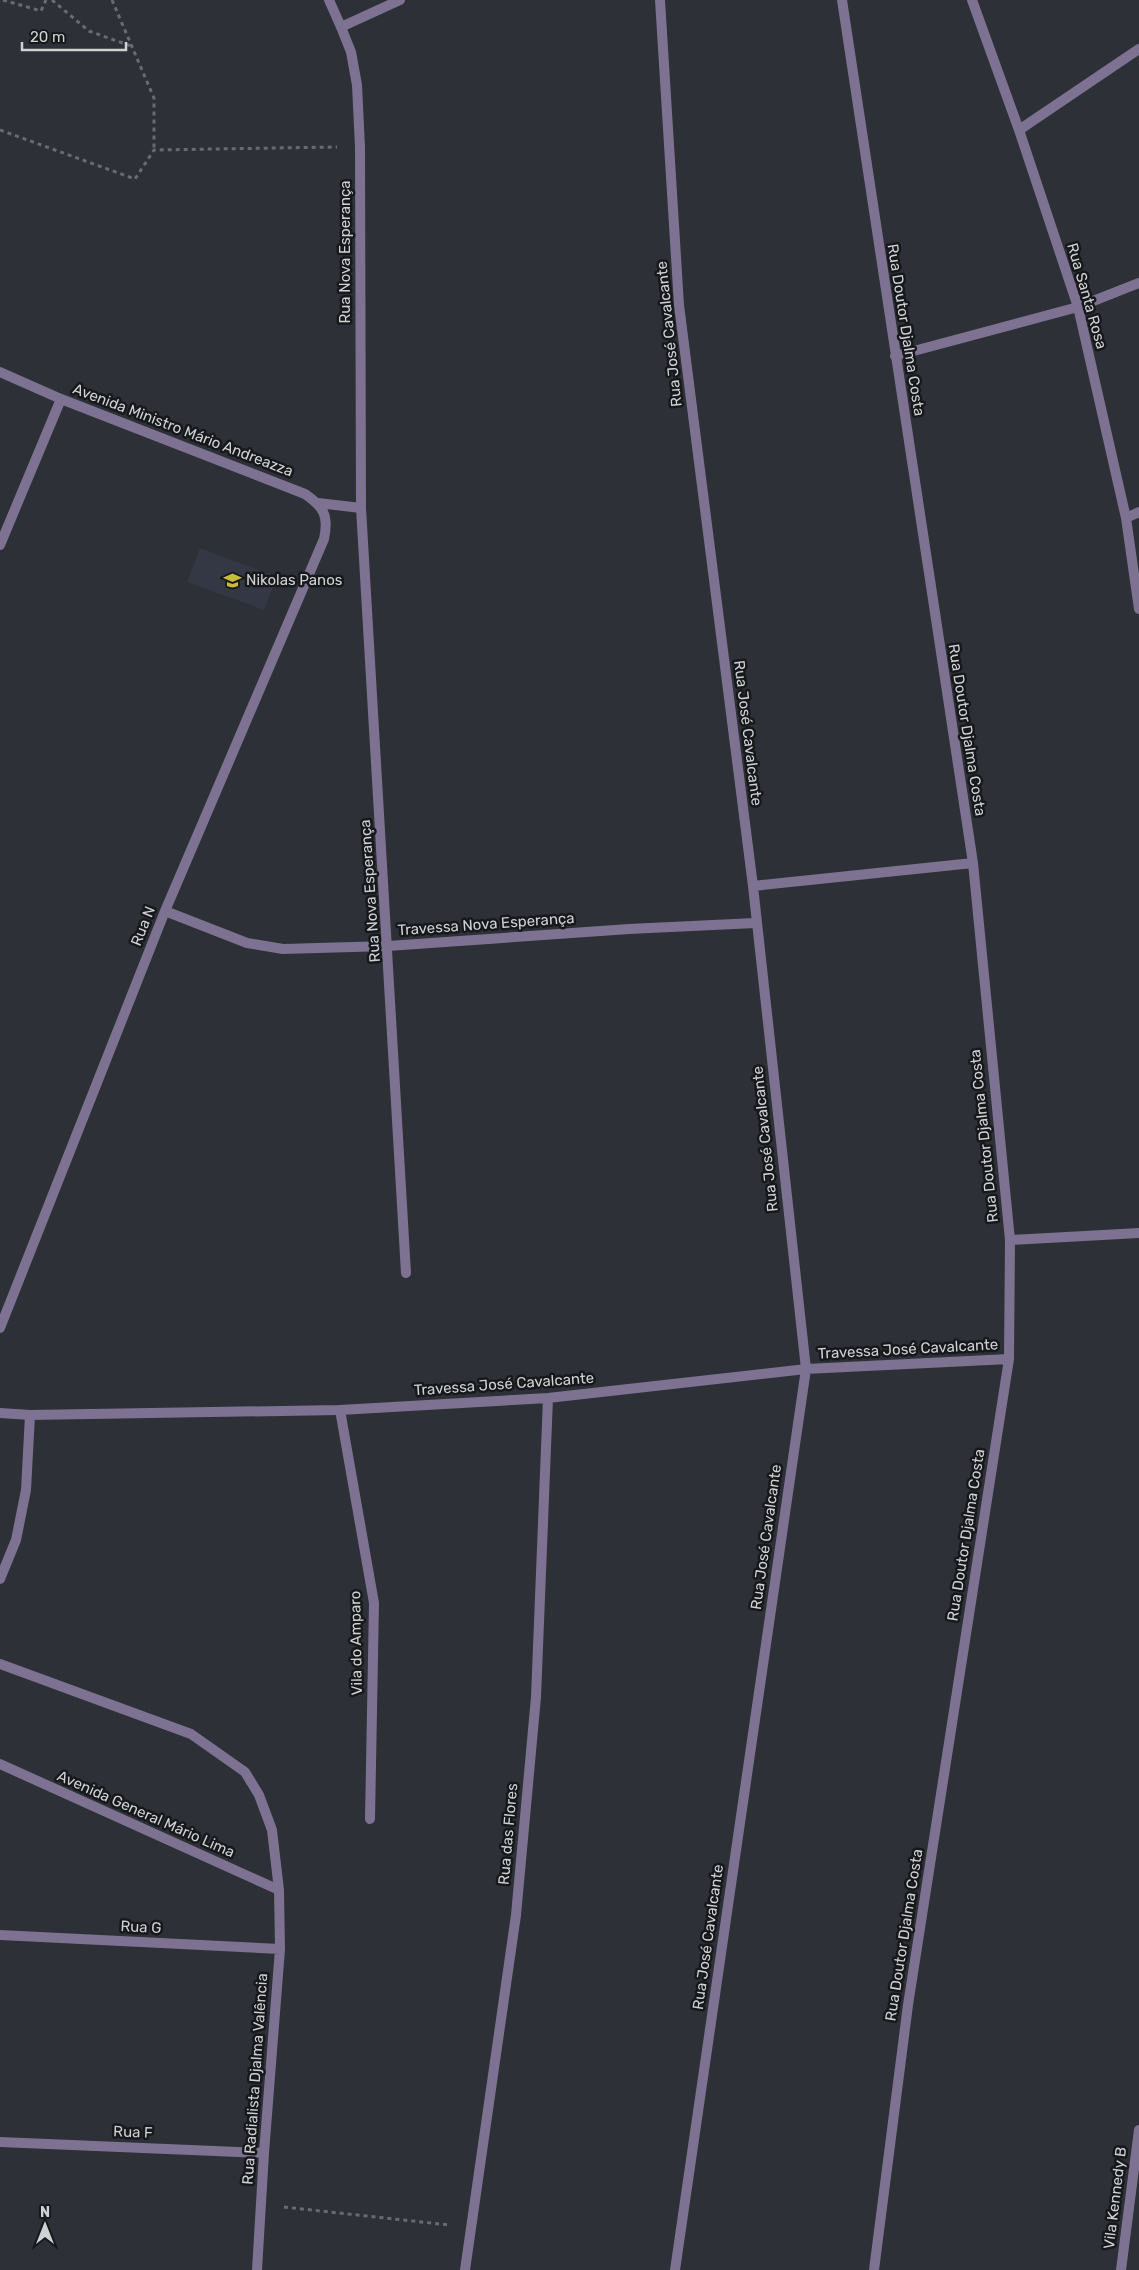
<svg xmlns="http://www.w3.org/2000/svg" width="1139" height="2270" viewBox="0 0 1139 2270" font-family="Rubik,sans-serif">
  <rect width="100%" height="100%" fill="#2d3036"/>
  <!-- built -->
  <path fill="#333844" d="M 200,548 L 277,577 L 264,610 L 187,582 Z"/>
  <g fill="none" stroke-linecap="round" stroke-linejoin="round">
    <!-- path -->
    <path stroke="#686b70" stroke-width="3" stroke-dasharray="4 4" stroke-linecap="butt" d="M 3,0 L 41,11 L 46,0
      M 52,0 L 89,31 L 131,46
      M 112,0 L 154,98 L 154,150
      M 0,130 L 135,179 L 154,150 L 337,147
      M 284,2207 L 449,2225"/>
    <!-- service -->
    <path stroke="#7d7291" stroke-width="10" d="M 329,0 L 341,27
      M 361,508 L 406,1273
      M 340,1410 L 374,1603 L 370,1819
      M 0,1579 L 16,1540 L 26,1490 L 30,1415"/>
    <!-- minor -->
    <path stroke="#7d7291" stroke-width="10" d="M 660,0 L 679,305 L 753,886 L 806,1369 L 675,2270
      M 842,0 L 973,863 L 1010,1240 L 1009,1359 L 908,2005 L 874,2270
      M 972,0 L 1019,130 L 1078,307 L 1126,518 L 1139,609
      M 1019,130 L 1139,49
      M 895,356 L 1078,307 L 1139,283
      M 0,372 L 61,399 L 305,494 C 324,507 329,516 324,539 L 165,911 L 0,1328
      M 318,503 L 361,508 L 360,147 L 357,85 L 351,52 L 341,27 L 400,0
      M 1126,518 L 1139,512
      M 0,545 L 61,399
      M 753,886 L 973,863
      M 165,911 L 247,943 L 283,949 L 388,946 L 629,929 L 755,923
      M 1010,1240 L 1139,1233
      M 0,1413 L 30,1415 L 340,1410 L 548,1398 L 806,1369 L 1009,1359
      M 0,1664 L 191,1734 L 245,1772 L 259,1795 L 272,1830 L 279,1890 L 280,1949 L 264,2153 L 257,2270
      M 0,1764 L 279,1890
      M 0,1935 L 280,1949
      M 0,2142 L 264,2153
      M 465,2270 L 516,1915 L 536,1697 L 548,1398
      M 1121,2270 L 1139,2130"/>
  </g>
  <!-- icons -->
  <defs>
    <symbol id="school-bare" viewBox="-9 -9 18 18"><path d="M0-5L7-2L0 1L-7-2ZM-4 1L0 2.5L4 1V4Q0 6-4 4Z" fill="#c8bb3b" stroke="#17181b" stroke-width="2.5" paint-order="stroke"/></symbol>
  </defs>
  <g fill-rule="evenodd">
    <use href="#school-bare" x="220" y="568" width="25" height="25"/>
  </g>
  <g text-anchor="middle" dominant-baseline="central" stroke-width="5" stroke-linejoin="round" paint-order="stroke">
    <!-- street labels -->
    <g font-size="15" fill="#cfd1d5" stroke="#17181b">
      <text transform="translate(345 252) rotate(-90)">Rua Nova Esperança</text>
      <text transform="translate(1087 296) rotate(74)">Rua Santa Rosa</text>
      <text transform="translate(906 330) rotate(81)">Rua Doutor Djalma Costa</text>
      <text transform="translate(669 334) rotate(-96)">Rua José Cavalcante</text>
      <text transform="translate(183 430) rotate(21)">Avenida Ministro Mário Andreazza</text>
      <text transform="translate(967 730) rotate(81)">Rua Doutor Djalma Costa</text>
      <text transform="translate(748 733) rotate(83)">Rua José Cavalcante</text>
      <text transform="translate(370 891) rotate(-94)">Rua Nova Esperança</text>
      <text transform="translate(486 924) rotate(-4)">Travessa Nova Esperança</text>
      <text transform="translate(143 926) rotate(-68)">Rua N</text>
      <text transform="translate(984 1136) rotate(-96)">Rua Doutor Djalma Costa</text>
      <text transform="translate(765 1139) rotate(-96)">Rua José Cavalcante</text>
      <text transform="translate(908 1349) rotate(-3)">Travessa José Cavalcante</text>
      <text transform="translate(504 1384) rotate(-4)">Travessa José Cavalcante</text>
      <text transform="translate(966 1535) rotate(-81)">Rua Doutor Djalma Costa</text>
      <text transform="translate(766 1537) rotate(-82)">Rua José Cavalcante</text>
      <text transform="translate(356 1643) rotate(-91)">Vila do Amparo</text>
      <text transform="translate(146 1814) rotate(24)">Avenida General Mário Lima</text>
      <text transform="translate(508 1834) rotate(-85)">Rua das Flores</text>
      <text transform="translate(141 1927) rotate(3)">Rua G</text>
      <text transform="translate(904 1935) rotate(-81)">Rua Doutor Djalma Costa</text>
      <text transform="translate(708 1937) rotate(-82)">Rua José Cavalcante</text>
      <text transform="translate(255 2079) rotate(-86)">Rua Radialista Djalma Valência</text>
      <text transform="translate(133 2132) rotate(2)">Rua F</text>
      <text transform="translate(1115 2198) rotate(-83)">Vila Kennedy B</text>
    </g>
    <!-- poi labels -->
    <g font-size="15" fill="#cfd1d5" stroke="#17181b" text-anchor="start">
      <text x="246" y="580">Nikolas Panos</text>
    </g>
  </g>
  <!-- north arrow -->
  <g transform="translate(45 2225)" stroke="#17181b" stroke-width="4" paint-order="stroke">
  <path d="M0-4L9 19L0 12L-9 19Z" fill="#cfd1d5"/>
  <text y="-8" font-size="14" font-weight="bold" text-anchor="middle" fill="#cfd1d5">N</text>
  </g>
  <!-- scale -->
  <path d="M22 42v8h104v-8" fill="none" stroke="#cfd1d5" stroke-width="2.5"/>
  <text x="30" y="42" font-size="15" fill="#cfd1d5" stroke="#17181b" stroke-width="4" paint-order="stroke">20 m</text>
</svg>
